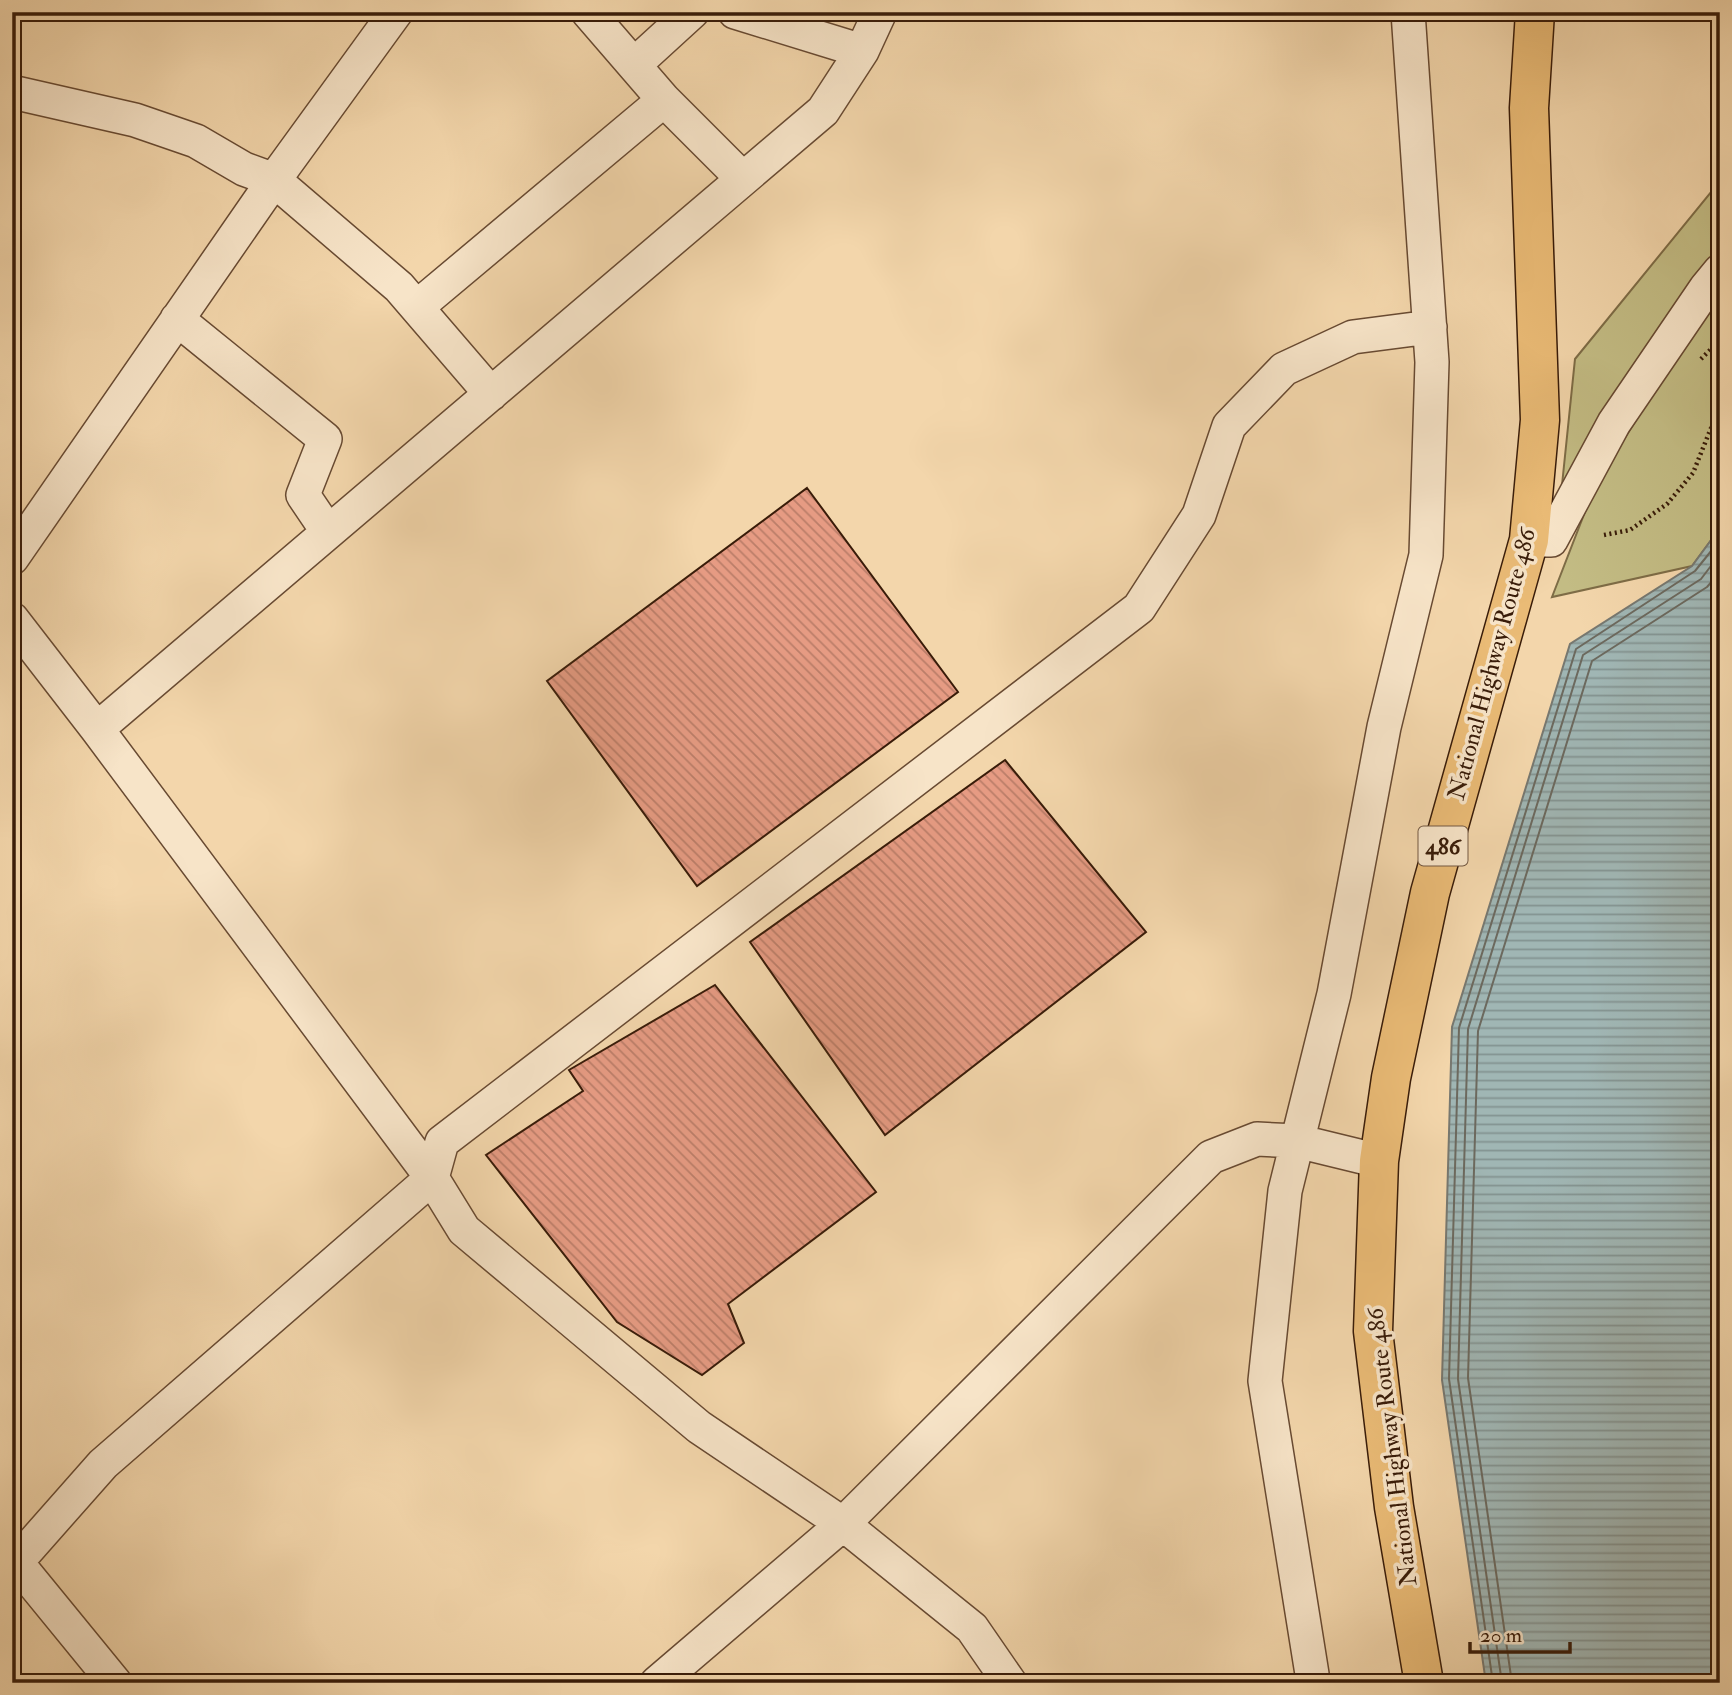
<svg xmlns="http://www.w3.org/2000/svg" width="1732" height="1695" viewBox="0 0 1732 1695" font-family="'IM FELL Double Pica',serif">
  <defs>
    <pattern id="water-rules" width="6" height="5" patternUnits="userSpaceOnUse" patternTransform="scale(1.75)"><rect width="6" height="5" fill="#a0b6b4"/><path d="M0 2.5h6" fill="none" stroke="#839391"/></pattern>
    <pattern id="building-back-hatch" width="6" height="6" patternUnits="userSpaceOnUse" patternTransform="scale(1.75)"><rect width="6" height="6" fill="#e69b83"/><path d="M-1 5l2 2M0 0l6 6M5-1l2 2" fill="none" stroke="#bb7e69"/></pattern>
  </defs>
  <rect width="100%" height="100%" fill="#f3d6ab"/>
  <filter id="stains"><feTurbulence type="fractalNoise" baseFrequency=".00286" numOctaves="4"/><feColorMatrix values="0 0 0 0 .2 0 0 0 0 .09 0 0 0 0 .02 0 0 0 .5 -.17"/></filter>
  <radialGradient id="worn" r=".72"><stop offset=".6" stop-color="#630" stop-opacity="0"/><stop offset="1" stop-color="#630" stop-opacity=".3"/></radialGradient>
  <!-- grass -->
  <path fill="#c3bc84" stroke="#7e6c46" stroke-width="2" d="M 1720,181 L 1720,251 L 1562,485 L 1575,359 Z
    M 1720,292 L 1720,528 L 1692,566 L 1552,597 L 1595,486 L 1705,309 Z"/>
  <!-- water -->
  <path fill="url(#water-rules)" stroke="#777870" stroke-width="2" d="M 1720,528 L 1720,1683 L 1486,1683 L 1442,1380 L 1452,1027 L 1570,644 L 1692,566 Z"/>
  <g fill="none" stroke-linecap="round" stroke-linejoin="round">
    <!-- shore -->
    <path stroke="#6c695e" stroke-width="2" d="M 1493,1683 L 1449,1379 L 1459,1028 L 1576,649 L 1695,571 L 1720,540
      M 1502,1683 L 1458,1379 L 1468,1029 L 1583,655 L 1701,579 L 1720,554
      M 1512,1683 L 1468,1378 L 1478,1031 L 1592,661 L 1707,587 L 1720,572"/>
  </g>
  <!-- building -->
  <path fill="url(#building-back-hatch)" stroke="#391c09" stroke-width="2" d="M 807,488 L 958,692 L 697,886 L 547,681 Z
    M 1005,760 L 1146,932 L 885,1135 L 750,942 Z
    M 715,985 L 876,1192 L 728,1304 L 744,1343 L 702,1375 L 617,1322 L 486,1155 L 583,1091 L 569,1070 Z"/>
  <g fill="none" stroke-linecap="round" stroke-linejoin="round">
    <defs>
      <path id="minor" d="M 588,12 L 664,100 L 743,179
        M 735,12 L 862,51
        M 634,65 L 692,12
        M 12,92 L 135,120 L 196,141 L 244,169 L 274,180 L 399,287 L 491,394
        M 417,307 L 664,100
        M 177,319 L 325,439 L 303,495 L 328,532
        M 1529,540 L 1551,540 L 1614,423 L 1706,288 L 1720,271
        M 12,558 L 274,180 L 396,12
        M 12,619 L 97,729 L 432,1178 L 464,1230 L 699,1427 L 843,1524 L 972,1628 L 1010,1683
        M 97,729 L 823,111 L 862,51 L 880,12
        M 12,1557 L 115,1683
        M 12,1567 L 103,1464 L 432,1178 L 442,1142 L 1139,608 L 1199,515 L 1229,426 L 1284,369 L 1353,337 L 1430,327
        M 657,1683 L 843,1524 L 1211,1157 L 1257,1139 L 1297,1141 L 1379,1161
        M 1311,1683 L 1312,1674 L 1265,1381 L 1285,1191 L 1334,994 L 1384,727 L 1426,555 L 1432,362 L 1408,12"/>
      <path id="highway" d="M 1424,1683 L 1394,1507 L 1373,1331 L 1379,1161 L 1391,1078 L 1430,893 L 1529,540 L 1540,420 L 1529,108 L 1535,12"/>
    </defs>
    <!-- minor casing -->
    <use href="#minor" stroke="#684a32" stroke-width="36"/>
    <!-- highway casing -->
    <use href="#highway" stroke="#391c09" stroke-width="41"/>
    <!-- path -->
    <path stroke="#391c09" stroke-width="4.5" stroke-dasharray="2 3.5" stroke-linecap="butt" d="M 1701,359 L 1720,340
      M 1604,535 L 1630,530 L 1667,504 L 1693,473 L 1711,428 L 1720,399"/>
    <!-- minor -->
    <use href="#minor" stroke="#f7e4c8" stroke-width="33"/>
    <!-- highway -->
    <use href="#highway" stroke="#eabb76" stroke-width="38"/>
  </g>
  <g text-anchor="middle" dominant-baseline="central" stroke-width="7" stroke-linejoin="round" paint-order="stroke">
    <!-- shield labels -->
    <rect fill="#f7e4c8" stroke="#725842" stroke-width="2" x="1418.5" y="826.5" width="49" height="39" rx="5"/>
    <g font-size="23" font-weight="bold" fill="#391c09">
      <text x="1443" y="846">486</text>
    </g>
    <!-- street labels -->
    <g font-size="24" fill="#391c09" stroke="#f7e4c8">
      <text transform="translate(1492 664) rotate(-75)">National Highway Route 486</text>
      <text transform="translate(1392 1447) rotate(-97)">National Highway Route 486</text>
    </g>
  </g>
  <!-- margin -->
  <rect width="1732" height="1695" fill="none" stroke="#f3d6ab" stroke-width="42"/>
  <rect x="14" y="14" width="1704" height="1667" fill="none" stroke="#391c09" stroke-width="3.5"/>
  <rect x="21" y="21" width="1690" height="1653" fill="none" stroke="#391c09" stroke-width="2"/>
  <!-- scale -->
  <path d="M1470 1642v10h100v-10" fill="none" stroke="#391c09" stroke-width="3.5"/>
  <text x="1480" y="1642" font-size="21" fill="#391c09" stroke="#f7e4c8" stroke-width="5" paint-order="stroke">20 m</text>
  <rect width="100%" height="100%" filter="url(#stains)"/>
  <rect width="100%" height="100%" fill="url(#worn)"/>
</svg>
